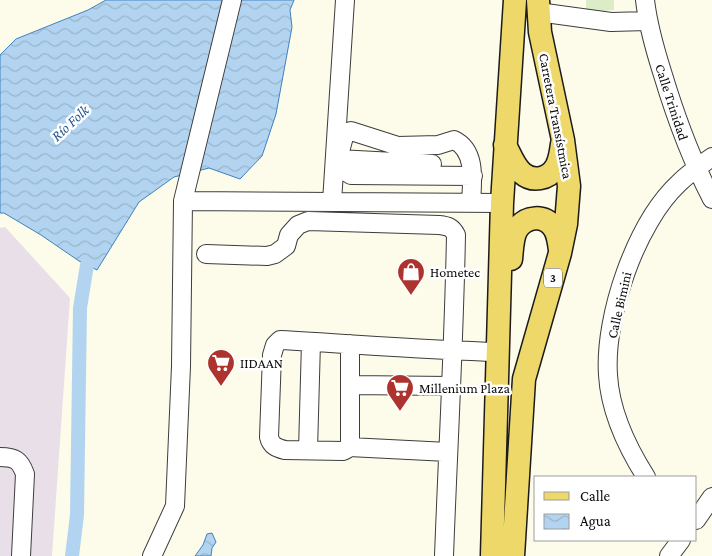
<svg xmlns="http://www.w3.org/2000/svg" width="712" height="556" viewBox="0 0 712 556" font-family="'Crimson Pro',serif">
  <defs>
    <pattern id="water-waves" width="16" height="10" patternUnits="userSpaceOnUse" patternTransform="scale(1.25)"><rect width="16" height="10" fill="#b2d4f0"/><path d="M0 5q4-4 8 0t8 0" fill="none" stroke="#98b5cc"/></pattern>
  </defs>
  <rect width="100%" height="100%" fill="#fdfbe9"/>
  <!-- industrial -->
  <path fill="#e9dfe9" d="M 5,227 L 70,298 L 52,556 L 0,556 L 0,228 Z"/>
  <!-- pitch -->
  <path fill="#dcecc7" d="M 586,0 L 614,0 L 614,10 L 586,12 Z"/>
  <!-- water -->
  <path fill="url(#water-waves)" stroke="#3f82c1" d="M 106,0 L 294,0 L 290,10 L 292,27 L 276,114 L 262,156 L 240,179 L 209,168 L 174,177 L 139,202 L 97,270 L 79,261 L 41,235 L 4,213 L 0,213 L 0,55 L 16,39 L 88,10 Z
    M 212,533 L 216,542 L 212,548 L 211,556 L 195,556 L 203,545 L 207,534 Z"/>
  <g fill="none" stroke-linecap="round" stroke-linejoin="round">
    <!-- canal -->
    <path stroke="#b2d4f0" stroke-width="14" d="M 72,556 L 77,515 L 80,308 L 87,265"/>
    <defs>
      <path id="minor" d="M 645,0 C 648,26 655,50 663,75 C 676,118 691,159 712,199
        M 538,12 L 611,22 L 647,21
        M 338,159 L 432,164
        M 183,201 L 232,0
        M 332,202 L 345,0
        M 471,203 C 472,182 477,151 454,140 L 438,145 L 398,146 L 351,131 L 345,133 L 338,159 L 346,172 L 351,175 L 473,176
        M 206,254 L 267,256 L 275,254 L 286,246 L 289,235 L 298,225 L 308,221 L 439,225 C 448,226 452,227 456,235 C 454,342 448,449 444,556
        M 350,344 L 350,444 L 347,449 L 343,451 L 285,450 C 277,448 271,446 269,437 L 272,355 L 275,345 L 280,340 C 353,344 426,350 499,352
        M 350,385 L 450,386
        M 349,447 L 448,452
        M 308,450 L 311,342
        M 0,457 C 15,457 20,460 25,474 L 21,556
        M 646,477 C 627,447 610,410 608,375 C 604,316 636,223 679,183 C 689,173 701,165 712,157
        M 696,520 L 712,497
        M 152,556 L 175,506 L 181,366 L 183,201 L 502,203
        M 669,556 L 681,540"/>
      <path id="major" d="M 505,145 C 510,154 514,166 522,173 C 532,182 548,180 556,167 C 560,160 561,152 562,144
        M 511,259 C 512,250 512,237 517,229 C 526,216 544,214 554,228 C 558,234 559,242 560,250
        M 492,556 L 502,203 L 515,0
        M 513,556 L 524,379 L 560,253 L 566,224 L 569,186 L 563,140 L 540,32 L 538,0"/>
    </defs>
    <!-- minor casing -->
    <use href="#minor" stroke="#3d3d3d" stroke-width="20"/>
    <!-- major casing -->
    <use href="#major" stroke="#1b1b1b" stroke-width="25"/>
    <!-- minor -->
    <use href="#minor" stroke="#fff" stroke-width="18"/>
    <!-- major -->
    <use href="#major" stroke="#edd869" stroke-width="22"/>
  </g>
  <!-- icons -->
  <defs>
    <symbol id="shop-pin" viewBox="-11 -11 22 30"><path d="M0 17L-7.5 6A9.5 9.5 0 1 1 7.5 6Z" fill="#ae332e" stroke="#fff"/><path d="M-5-2.5h2.3a2.7 3.5 0 0 1 5.4 0H5L5.5 6h-11ZM-1.5-2.5h3a1.5 2.3 0 0 0-3 0Z" fill="#fff"/></symbol>
    <symbol id="supermarket-pin" viewBox="-11 -11 22 30"><path d="M0 17L-7.5 6A9.5 9.5 0 1 1 7.5 6Z" fill="#ae332e" stroke="#fff"/><path d="M-6-5.5h2.5l.6 2H6L4.5 2H-2.5L-4.4-4H-6ZM-1.5 3.2a1.3 1.3 0 1 0 .1 0ZM3 3.2a1.3 1.3 0 1 0 .1 0Z" fill="#fff"/></symbol>
  </defs>
  <g fill-rule="evenodd">
    <use href="#shop-pin" x="395" y="256" width="32" height="43"/>
    <use href="#supermarket-pin" x="205" y="347" width="32" height="43"/>
    <use href="#supermarket-pin" x="384" y="372" width="32" height="43"/>
  </g>
  <g text-anchor="middle" dominant-baseline="central" stroke-width="5" stroke-linejoin="round" paint-order="stroke">
    <!-- shield labels -->
    <rect fill="#fff" stroke="#545454" stroke-width="1" x="544" y="268.5" width="18" height="19" rx="4"/>
    <g font-size="12" font-weight="bold" fill="#0a0a0a">
      <text x="553" y="278">3</text>
    </g>
    <!-- street labels -->
    <g font-size="14" fill="#0a0a0a" stroke="#fff">
      <text transform="translate(672 102) rotate(72)">Calle Trinidad</text>
      <text transform="translate(556 116) rotate(79)">Carretera Transístmica</text>
      <text transform="translate(619 305) rotate(-77)">Calle Bimini</text>
    </g>
    <!-- poi labels -->
    <g font-size="14" fill="#0a0a0a" stroke="#fff" text-anchor="start">
      <text x="430" y="272">Hometec</text>
      <text x="240" y="363">IIDAAN</text>
      <text x="419" y="388">Millenium Plaza</text>
    </g>
    <!-- water labels -->
    <g font-size="15" font-style="italic" fill="#1f5591" stroke="#fff">
      <text transform="translate(70 123) rotate(-43)">Río Folk</text>
    </g>
  </g>
  <!-- legend -->
  <rect x="534" y="476" width="162" height="65" fill="#ffffff" stroke="#9d9d9d"/>
  <rect x="544" y="492" width="25" height="8" fill="#edd869" stroke="#9d9d9d"/>
  <text x="580" y="501" font-size="15" fill="#0a0a0a">Calle</text>
  <rect x="544" y="514" width="25" height="15" fill="url(#water-waves)" stroke="#9d9d9d"/>
  <text x="580" y="526" font-size="15" fill="#0a0a0a">Agua</text>
</svg>
